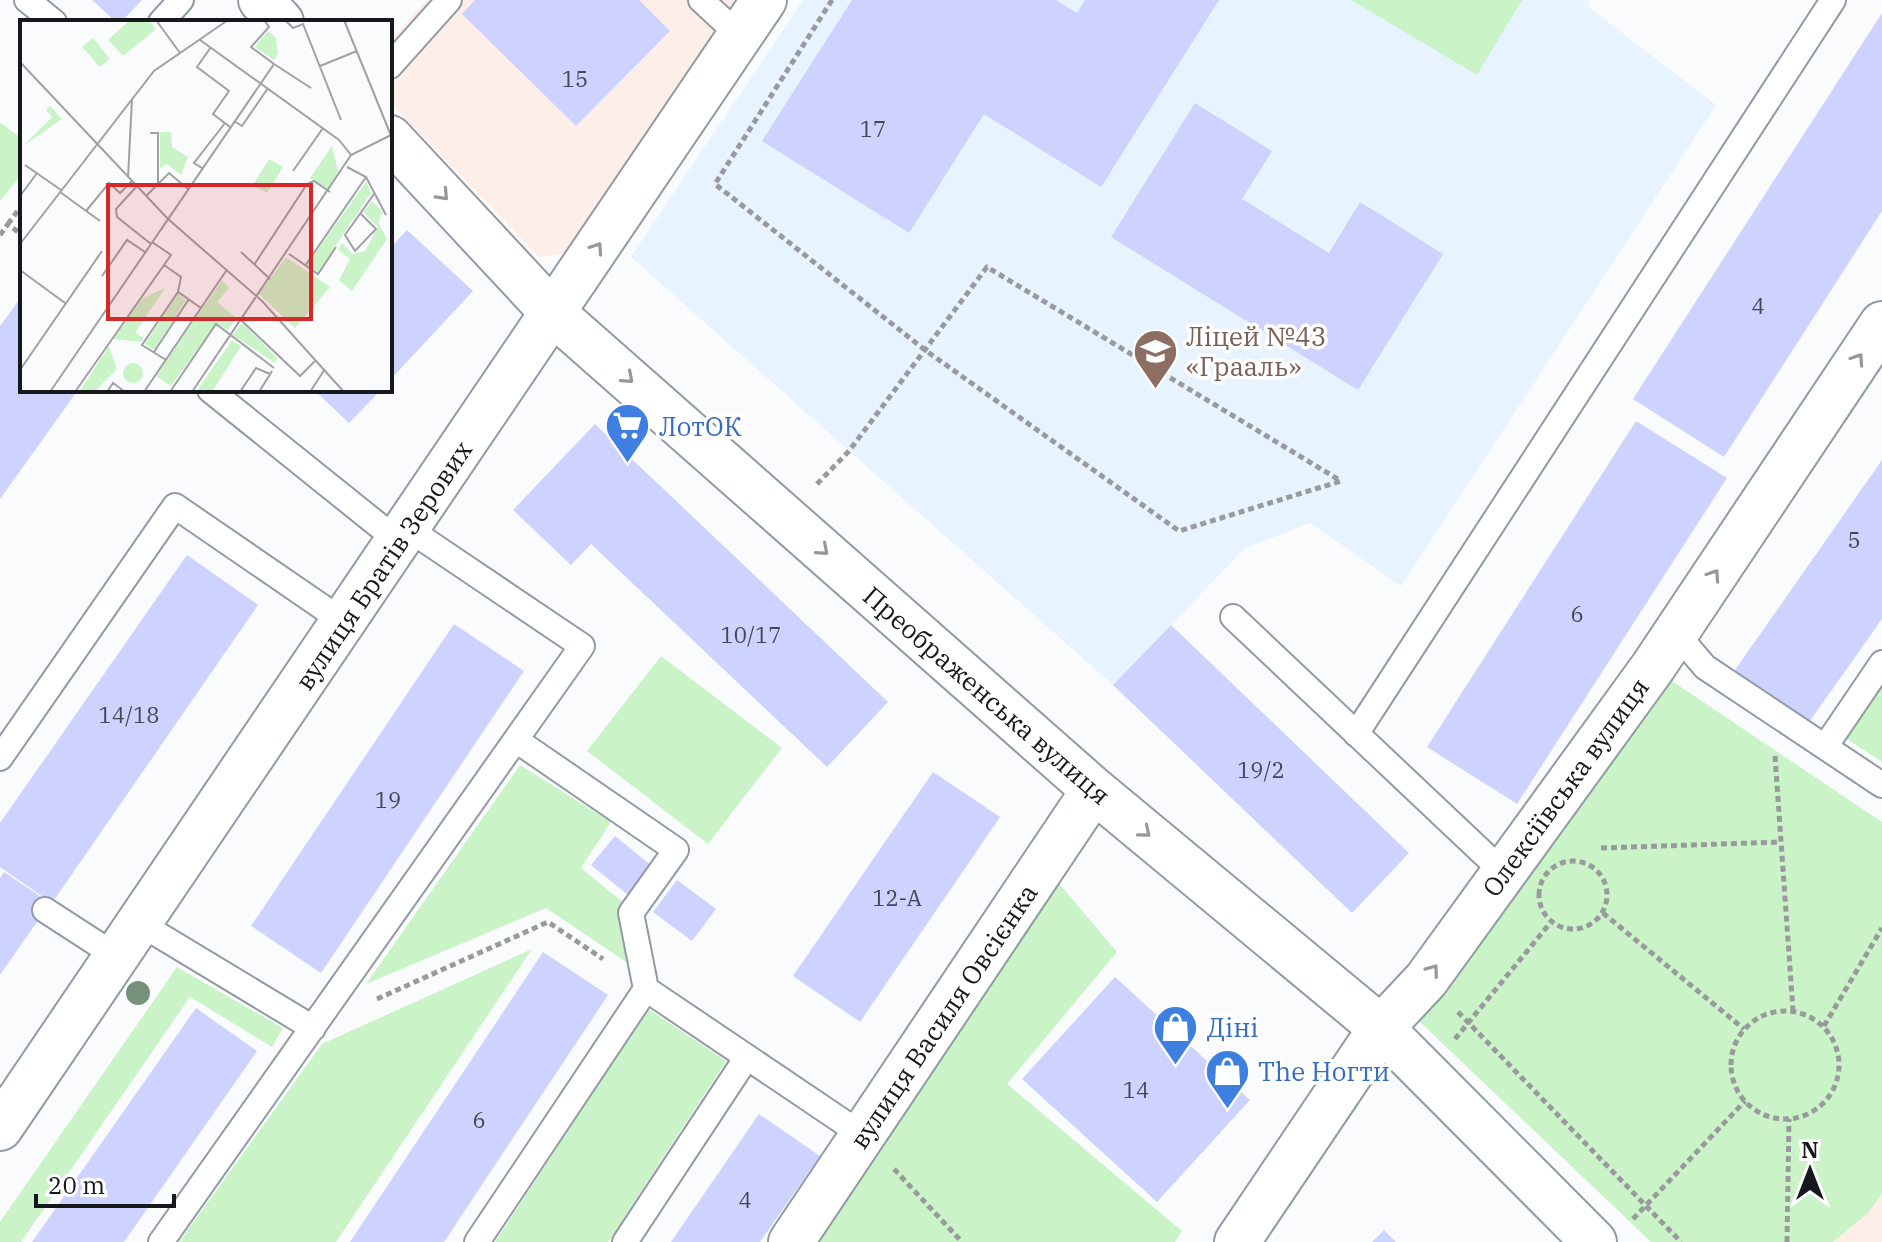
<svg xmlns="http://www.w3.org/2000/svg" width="1882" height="1242" viewBox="0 0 1882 1242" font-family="'IBM Plex Serif',serif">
  <rect width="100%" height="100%" fill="#fafbfd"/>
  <!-- commercial -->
  <path fill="#fdeee8" d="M 426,0 L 733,0 L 735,2 L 564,253 L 540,258 L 390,102 L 390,42 Z
    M 1882,1194 L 1882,1242 L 1833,1242 L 1868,1213 Z"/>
  <!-- built -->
  <path fill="#e7f3ff" d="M 803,0 L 1590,0 L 1587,6 L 1716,105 L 1401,586 L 1310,523 L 1245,548 L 1113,685 L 631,257 Z"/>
  <!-- green -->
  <path fill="#caf3c8" d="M 1351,0 L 1522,0 L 1477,75 Z
    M 0,122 L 22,139 L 22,174 L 0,201 Z
    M 661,656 L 782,748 L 708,844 L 587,751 Z
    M 1663,675 L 1882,822 L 1882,1194 L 1868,1213 L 1833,1242 L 1651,1242 L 1402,1005 Z
    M 1882,675 L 1882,762 L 1841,735 Z
    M 520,765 L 611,822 L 581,868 L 624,903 L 632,966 L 546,908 L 366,984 Z
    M 1056,880 L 1117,952 L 1007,1084 L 1182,1231 L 1175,1242 L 808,1242 Z
    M 532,949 L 336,1242 L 179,1242 L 322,1044 Z
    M 177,967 L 283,1028 L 272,1047 L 190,997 L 21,1242 L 0,1242 L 0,1222 Z
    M 648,1009 L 726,1061 L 608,1242 L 495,1242 Z"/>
  <!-- building -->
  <path fill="#ced2fe" d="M 92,0 L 142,0 L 121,22 L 116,22 Z
    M 475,0 L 639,0 L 670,31 L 576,126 L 462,14 Z
    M 852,0 L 1056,0 L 1077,13 L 1085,0 L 1219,0 L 1101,187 L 984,114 L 909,233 L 762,141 Z
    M 1882,13 L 1882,211 L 1724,457 L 1633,399 Z
    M 1195,103 L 1272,151 L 1242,199 L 1329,253 L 1360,202 L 1443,254 L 1358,390 L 1111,237 Z
    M 407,230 L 473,291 L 390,380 L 390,248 Z
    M 22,296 L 22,390 L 78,390 L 0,499 L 0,326 Z
    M 314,390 L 381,390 L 349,423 Z
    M 1636,421 L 1727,478 L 1517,804 L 1427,747 Z
    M 595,424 L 888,702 L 827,767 L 591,544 L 571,565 L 513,510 Z
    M 1882,460 L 1882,619 L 1807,725 L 1733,673 Z
    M 187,555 L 258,605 L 52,903 L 0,867 L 0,823 Z
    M 454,624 L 524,671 L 321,973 L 251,926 Z
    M 1171,625 L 1409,853 L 1352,913 L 1113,685 Z
    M 933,772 L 1000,817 L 860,1022 L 793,976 Z
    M 615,836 L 652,866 L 628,895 L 591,865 Z
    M 4,872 L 50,903 L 0,975 L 0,878 Z
    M 677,880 L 716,909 L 692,941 L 653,912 Z
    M 543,952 L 608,995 L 444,1242 L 350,1242 Z
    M 1115,977 L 1250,1100 L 1157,1202 L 1022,1079 Z
    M 196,1008 L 257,1051 L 124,1242 L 32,1242 Z
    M 759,1114 L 820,1156 L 760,1242 L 671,1242 Z
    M 1384,1230 L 1396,1242 L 1372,1242 Z"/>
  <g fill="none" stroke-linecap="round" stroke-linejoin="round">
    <defs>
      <path id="service" d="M 27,0 L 54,22
        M 701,0 L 740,36
        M 161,22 L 181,0
        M 390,66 L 449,0
        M 210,390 L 398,541
        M 1233,617 L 1503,872
        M 1676,633 L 1705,667 L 1882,785
        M 1356,734 L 1833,0
        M 516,740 L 676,850 L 631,913 L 646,989
        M 1825,747 L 1882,663
        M 0,758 L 175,506 L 344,622
        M 45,910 L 116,956
        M 139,923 L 313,1028
        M 161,1242 L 582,646 L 407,528
        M 477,1242 L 646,989 L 864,1136
        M 625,1242 L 747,1057"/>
      <path id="minor" d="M 261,0 L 281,22
        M 390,138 L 553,313 L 1094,790 L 1381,1028 L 1594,1242
        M 0,1128 L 764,0
        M 791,1242 L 1094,790
        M 1237,1242 L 1381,1028 L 1426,980 L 1653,667 L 1882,324"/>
    </defs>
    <!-- service casing -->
    <use href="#service" stroke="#929aa3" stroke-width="28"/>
    <!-- minor casing -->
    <use href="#minor" stroke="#929aa3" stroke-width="48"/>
    <!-- path -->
    <path stroke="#989a9c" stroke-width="5" stroke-dasharray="6 4" stroke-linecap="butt" d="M 832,0 L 715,184 L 925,350 L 1179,531 L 1341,481
      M 8,224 L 22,205
      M 0,235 L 8,224 L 22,235
      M 817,484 L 849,451 L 987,267 L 1341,481
      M 1775,756 L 1793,1011
      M 1601,848 L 1781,842
      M1539 895a34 34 0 1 1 68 0a34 34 0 1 1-68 0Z
      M 1603,913 L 1744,1029
      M 377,999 L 548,922 L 603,959
      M1731 1065a54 54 0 1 1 108 0a54 54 0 1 1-108 0Z
      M 1458,1012 L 1681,1242
      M 1824,1026 L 1882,928
      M 1455,1039 L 1551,922
      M 894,1169 L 962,1242
      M 1633,1219 L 1745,1101
      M 1787,1242 L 1789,1119"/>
    <!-- service -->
    <use href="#service" stroke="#fff" stroke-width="24"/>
    <!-- minor -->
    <use href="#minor" stroke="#fff" stroke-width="44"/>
  </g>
  <!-- trees -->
  <circle fill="#78917b" cx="138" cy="993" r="12"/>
  <!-- one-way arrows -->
  <defs><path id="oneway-chevron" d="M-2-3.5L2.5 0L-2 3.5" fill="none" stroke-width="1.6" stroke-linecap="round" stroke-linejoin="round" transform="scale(2)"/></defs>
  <g stroke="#969899">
    <use href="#oneway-chevron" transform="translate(443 195) rotate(47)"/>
    <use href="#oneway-chevron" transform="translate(597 248) rotate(-56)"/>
    <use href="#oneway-chevron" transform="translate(1858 359) rotate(-56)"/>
    <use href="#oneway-chevron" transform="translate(628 378) rotate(41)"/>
    <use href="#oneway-chevron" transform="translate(823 550) rotate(41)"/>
    <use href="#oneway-chevron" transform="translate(1714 575) rotate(-56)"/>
    <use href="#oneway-chevron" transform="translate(1145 832) rotate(40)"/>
    <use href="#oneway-chevron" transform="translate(1433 970) rotate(-54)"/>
  </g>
  <!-- icons -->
  <defs>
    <symbol id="school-pin" viewBox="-11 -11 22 30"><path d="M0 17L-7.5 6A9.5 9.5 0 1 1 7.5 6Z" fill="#8d6e63" stroke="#fff"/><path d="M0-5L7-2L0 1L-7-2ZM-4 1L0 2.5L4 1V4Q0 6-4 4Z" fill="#fff"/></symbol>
    <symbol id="supermarket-pin" viewBox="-11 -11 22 30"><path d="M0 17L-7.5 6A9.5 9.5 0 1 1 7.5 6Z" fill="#3f7fe0" stroke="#fff"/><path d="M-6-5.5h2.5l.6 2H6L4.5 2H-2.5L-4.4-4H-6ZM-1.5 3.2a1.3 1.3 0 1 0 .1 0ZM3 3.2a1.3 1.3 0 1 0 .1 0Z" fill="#fff"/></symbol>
    <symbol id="shop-pin" viewBox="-11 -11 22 30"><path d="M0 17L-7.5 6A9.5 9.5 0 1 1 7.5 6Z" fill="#3f7fe0" stroke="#fff"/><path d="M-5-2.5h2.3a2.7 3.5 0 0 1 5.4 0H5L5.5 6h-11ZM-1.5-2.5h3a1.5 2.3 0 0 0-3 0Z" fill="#fff"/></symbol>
  </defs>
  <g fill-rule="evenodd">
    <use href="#school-pin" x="1130" y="326" width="51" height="69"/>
    <use href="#supermarket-pin" x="602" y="400" width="51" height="69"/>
    <use href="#shop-pin" x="1150" y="1002" width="51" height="69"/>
    <use href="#shop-pin" x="1202" y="1046" width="51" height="69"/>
  </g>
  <g text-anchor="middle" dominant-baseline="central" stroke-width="7" stroke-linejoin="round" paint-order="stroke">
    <!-- number labels -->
    <g font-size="22" fill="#444754">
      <text x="575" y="78">15</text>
      <text x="873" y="128">17</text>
      <text x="1758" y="305">4</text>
      <text x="1854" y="539">5</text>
      <text x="1577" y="613">6</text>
      <text x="751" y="634">10/17</text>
      <text x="129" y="714">14/18</text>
      <text x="1261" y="769">19/2</text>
      <text x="388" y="799">19</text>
      <text x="897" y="897">12-А</text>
      <text x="1136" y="1089">14</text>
      <text x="479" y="1119">6</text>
      <text x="745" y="1199">4</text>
    </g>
    <!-- education labels -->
    <g font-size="26" fill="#785e54" stroke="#fff" text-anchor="start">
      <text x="1186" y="336">Ліцей №43<tspan x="1186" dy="30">«Грааль»</tspan></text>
    </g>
    <!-- shop labels -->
    <g font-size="26" fill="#366cbe" stroke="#fff" text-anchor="start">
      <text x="659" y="426">ЛотОК</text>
      <text x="1207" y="1027">Діні</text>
      <text x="1258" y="1071">The Ногти</text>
    </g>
    <!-- street labels -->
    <g font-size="26" fill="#16191c" stroke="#fff">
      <text transform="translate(383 565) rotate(-56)">вулиця Братів Зерових</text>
      <text transform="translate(987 695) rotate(41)">Преображенська вулиця</text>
      <text transform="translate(1565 787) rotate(-54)">Олексіївська вулиця</text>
      <text transform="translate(943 1016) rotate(-56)">вулиця Василя Овсієнка</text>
    </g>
  </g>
  <!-- overview -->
  <g transform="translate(20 20)">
    <rect width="372" height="372" fill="#fafbfd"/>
    <path d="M 110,0 L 128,0 L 136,9 L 103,36 L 88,20 ZM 248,11 L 256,18 L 258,33 L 254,40 L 235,27 ZM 73,18 L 90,39 L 80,47 L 62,27 ZM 30,86 L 42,99 L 3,126 L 32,97 L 26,90 ZM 140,112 L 151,112 L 152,127 L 168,137 L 161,155 L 147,144 L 140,148 ZM 312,126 L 318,151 L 308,169 L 290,158 ZM 249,139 L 263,147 L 247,173 L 233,165 ZM 346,162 L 351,173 L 298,252 L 287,245 ZM 352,181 L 363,192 L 358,202 L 367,219 L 332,271 L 319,260 L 330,239 L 318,230 L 322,223 L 333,234 L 345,231 L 358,207 L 343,192 ZM 266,237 L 310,267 L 275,308 L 239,274 ZM 202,260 L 209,268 L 197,282 L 216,298 L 208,310 L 196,303 L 151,366 L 136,356 ZM 145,268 L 115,313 L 124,318 L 121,322 L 93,319 L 123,278 ZM 158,274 L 166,280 L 134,330 L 125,324 ZM 222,302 L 257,338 L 255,343 L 213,315 ZM 212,320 L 221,326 L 192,372 L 176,372 ZM 89,326 L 97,349 L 74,372 L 59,372 ZM103 353a10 10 0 1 1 20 0a10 10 0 1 1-20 0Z" fill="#caf3c8"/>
    <path fill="none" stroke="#9fa1a3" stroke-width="2" d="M 136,0 L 160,33M 265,0 L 273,8 L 283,4 L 321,100M 324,0 L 372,118M 180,20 L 319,120 L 331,135M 191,27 L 177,47 L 209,71 L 193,94 L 210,107M 0,42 L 148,199 L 242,281 L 324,372M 254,44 L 291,68M 300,46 L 337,31M 214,101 L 222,106 L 248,68M 130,113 L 138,113 L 138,164M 5,145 L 41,170M 327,147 L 346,157 L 366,195M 182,148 L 174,143 L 205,103M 273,151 L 303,108M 108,157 L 112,79M 117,166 L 96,189 L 97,197 L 131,224M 40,172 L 80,201M 0,176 L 17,153M 126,176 L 149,153 L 168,169M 66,191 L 89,163 L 100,173 L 112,161M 341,194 L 356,209 L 335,231 L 325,215 L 354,174M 0,224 L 134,51 L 208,0M 221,232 L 250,259M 269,234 L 298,254 L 316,227M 144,245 L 161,257 L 158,272M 234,245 L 287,164 L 294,161 L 310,172M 285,246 L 346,157M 0,250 L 45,283M 82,256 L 107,220 L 125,232M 221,300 L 280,356 L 296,340M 134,332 L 169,279M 146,340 L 122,325 L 158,272 L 181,288M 0,350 L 82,231M 30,372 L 254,44 L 231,27 L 249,7 L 244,0M 55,372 L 151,235 L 132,222M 87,372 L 93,363 L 105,372M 124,372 L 206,251M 150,372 L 196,304 L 254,348M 172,372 L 331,135 L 371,115M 220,372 L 236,348 L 250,354M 239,372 L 252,351M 290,372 L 305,349"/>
    <path fill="#d62828" fill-opacity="0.15" stroke="#d62828" stroke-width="4" d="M 88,165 L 291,165 L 291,299 L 88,299 Z"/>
    <rect width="372" height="372" fill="none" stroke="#16191c" stroke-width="4"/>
  </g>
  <!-- north arrow -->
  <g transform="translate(1810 1170)" stroke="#ffffff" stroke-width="6" paint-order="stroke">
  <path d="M0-6L14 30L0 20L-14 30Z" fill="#16191c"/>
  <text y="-12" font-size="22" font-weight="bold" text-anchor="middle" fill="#16191c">N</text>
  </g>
  <!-- scale -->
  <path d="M36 1194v12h138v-12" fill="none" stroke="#16191c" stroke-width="4"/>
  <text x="48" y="1194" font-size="24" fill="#16191c" stroke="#ffffff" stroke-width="6" paint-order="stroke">20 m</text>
</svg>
